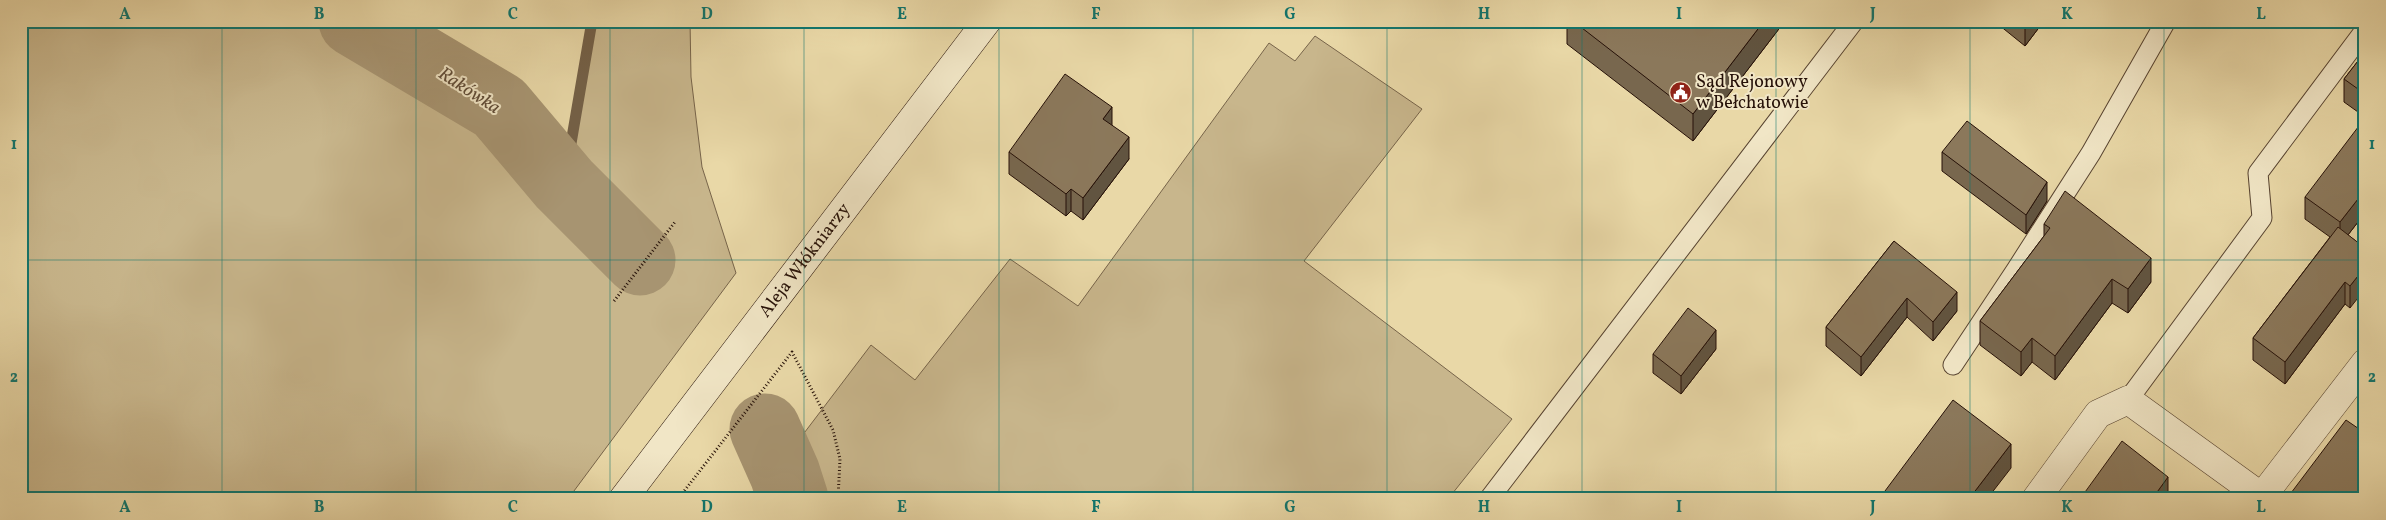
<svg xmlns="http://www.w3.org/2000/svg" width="2386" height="520" viewBox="0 0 2386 520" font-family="Vollkorn,serif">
  <rect width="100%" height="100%" fill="#e9d8a7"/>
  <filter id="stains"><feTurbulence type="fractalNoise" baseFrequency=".004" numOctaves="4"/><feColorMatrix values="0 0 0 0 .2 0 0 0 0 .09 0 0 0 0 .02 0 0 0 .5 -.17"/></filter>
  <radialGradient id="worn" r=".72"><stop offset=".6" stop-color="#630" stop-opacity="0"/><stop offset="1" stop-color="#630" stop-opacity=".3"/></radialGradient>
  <!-- green -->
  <path fill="#c8b68c" stroke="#77644a" d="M 21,21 L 354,21 L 499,107 L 564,184 L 592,21 L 690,21 L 691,77 L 702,167 L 736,273 L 568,499 L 21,499 Z
    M 1315,36 L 1422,109 L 1304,261 L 1512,419 L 1448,499 L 754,499 L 871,345 L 915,380 L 1010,259 L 1078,306 L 1269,43 L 1295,61 Z"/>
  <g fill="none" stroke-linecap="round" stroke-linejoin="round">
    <!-- stream -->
    <path stroke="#736047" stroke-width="11" d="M 564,184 L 592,21"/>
    <!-- river -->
    <path stroke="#a79471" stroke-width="71" d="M 354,21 L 499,107 L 564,184 L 640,260
      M 765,429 L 785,474 L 793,499"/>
    <defs>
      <path id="service" d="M 1953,365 L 2016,270 L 2091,153 L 2166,21
        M 2128,400 L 2262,218 L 2258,173 L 2365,30
        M 1489,499 L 1854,21"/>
      <path id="minor" d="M 2036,499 L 2098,414 L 2128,400 L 2262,497
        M 2260,499 L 2365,363"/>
      <g id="secondary">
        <path id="s1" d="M 623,499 L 987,21"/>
      </g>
    </defs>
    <!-- service casing -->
    <use href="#service" stroke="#574330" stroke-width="21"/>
    <!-- minor casing -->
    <use href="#minor" stroke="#574330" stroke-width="29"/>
    <!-- secondary casing -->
    <use href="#secondary" stroke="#261108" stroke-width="29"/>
    <!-- path -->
    <path stroke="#261108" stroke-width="3" stroke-dasharray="1 2.5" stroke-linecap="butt" d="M 614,301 L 675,222
      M 678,499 L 792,352 L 833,430 L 840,459 L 838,499"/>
    <!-- service -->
    <use href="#service" stroke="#f1e6c6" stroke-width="19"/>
    <!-- minor -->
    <use href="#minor" stroke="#f1e6c6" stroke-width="28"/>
    <!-- secondary -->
    <use href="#secondary" stroke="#f1e6c6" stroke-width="28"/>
  </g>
  <!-- wall -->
  <path fill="#78674e" stroke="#261108" d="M 1567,21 L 1785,21 L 1693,141 L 1567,44 Z
    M 1994,21 L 2044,21 L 2025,46 Z
    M 2365,52 L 2365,117 L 2344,102 L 2344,79 Z
    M 1112,125 L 1129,159 L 1083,220 L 1071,211 L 1066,216 L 1009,174 L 1009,152 Z
    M 1942,152 L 2047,201 L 2026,234 L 1942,171 Z
    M 2305,197 L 2365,213 L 2348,235 L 2365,248 L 2350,308 L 2345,304 L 2285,384 L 2253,360 L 2253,338 L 2330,237 L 2305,219 Z
    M 2044,224 L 2151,282 L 2128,313 L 2112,303 L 2055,380 L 2032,362 L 2021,376 L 1980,345 L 1980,321 L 2044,236 Z
    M 1894,241 L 1957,311 L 1933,341 L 1907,317 L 1861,376 L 1826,346 L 1826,327 Z
    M 1716,349 L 1681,394 L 1653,373 L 1653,354 Z
    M 2291,493 L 2365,499 L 2291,499 Z"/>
  <!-- shaded-wall -->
  <path fill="#615440" stroke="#261108" d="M 1764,21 L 1785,21 L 1693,141 L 1693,114 Z
    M 2025,21 L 2044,21 L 2025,46 Z
    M 1112,107 L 1112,129 L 1103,119 Z
    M 1129,137 L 1129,159 L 1083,220 L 1083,198 Z
    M 2047,182 L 2047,201 L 2026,234 L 2026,215 Z
    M 1071,189 L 1071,211 L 1066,216 L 1066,194 Z
    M 2365,190 L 2365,213 L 2340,245 L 2340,222 Z
    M 2151,258 L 2151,282 L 2128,313 L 2128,289 Z
    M 2365,267 L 2365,289 L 2350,308 L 2350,286 Z
    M 2112,279 L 2112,303 L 2055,380 L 2055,356 Z
    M 2345,282 L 2345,304 L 2285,384 L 2285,362 Z
    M 1957,292 L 1957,311 L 1933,341 L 1933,322 Z
    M 1907,298 L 1907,317 L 1861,376 L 1861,357 Z
    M 1716,330 L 1716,349 L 1681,394 L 1681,376 Z
    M 2032,338 L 2032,362 L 2021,376 L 2021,352 Z
    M 2011,444 L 2011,468 L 1987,499 L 1969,499 Z
    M 2168,477 L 2168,499 L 2152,499 Z"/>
  <!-- building -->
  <path fill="#8b785b" stroke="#261108" d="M 1573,21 L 1764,21 L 1693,114 Z
    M 2365,52 L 2365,94 L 2344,79 Z
    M 1065,74 L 1112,107 L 1103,119 L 1129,137 L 1083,198 L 1071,189 L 1066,194 L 1009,152 Z
    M 2365,118 L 2365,190 L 2340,222 L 2305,197 Z
    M 1967,121 L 2047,182 L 2026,215 L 1942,152 Z
    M 2065,191 L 2151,258 L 2128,289 L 2112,279 L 2055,356 L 2032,338 L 2021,352 L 1980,321 L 2050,228 L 2044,224 Z
    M 2338,227 L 2365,248 L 2365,267 L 2350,286 L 2345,282 L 2285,362 L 2253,338 Z
    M 1894,241 L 1957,292 L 1933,322 L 1907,298 L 1861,357 L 1826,327 Z
    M 1688,308 L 1716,330 L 1681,376 L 1653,354 Z
    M 1953,400 L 2011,444 L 1969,499 L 1879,499 Z
    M 2346,420 L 2365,433 L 2365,499 L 2301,499 L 2291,493 Z
    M 2122,441 L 2168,477 L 2152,499 L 2080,499 Z"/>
  <!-- grid -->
  <path fill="none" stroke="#0f766e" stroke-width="1" stroke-opacity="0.55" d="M 222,21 L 222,499M 416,21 L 416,499M 610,21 L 610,499M 804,21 L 804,499M 999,21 L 999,499M 1193,21 L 1193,499M 1387,21 L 1387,499M 1582,21 L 1582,499M 1776,21 L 1776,499M 1970,21 L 1970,499M 2164,21 L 2164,499M 21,260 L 2365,260"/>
  <!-- icons -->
  <defs>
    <symbol id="civic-disc" viewBox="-11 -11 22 22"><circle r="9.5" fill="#8f2418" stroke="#f1e6c6"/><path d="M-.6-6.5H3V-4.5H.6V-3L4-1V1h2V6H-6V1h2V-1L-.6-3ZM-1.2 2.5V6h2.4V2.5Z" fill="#fff"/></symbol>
  </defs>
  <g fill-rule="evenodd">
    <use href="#civic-disc" x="1668" y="80" width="25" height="25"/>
  </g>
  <g text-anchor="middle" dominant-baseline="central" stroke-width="4" stroke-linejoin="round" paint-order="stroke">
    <!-- poi labels -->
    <g font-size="18" fill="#261108" stroke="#f1e6c6" text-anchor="start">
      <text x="1696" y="82">Sąd Rejonowy<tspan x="1696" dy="21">w Bełchatowie</tspan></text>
    </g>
    <!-- street labels -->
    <g font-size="18" fill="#261108" stroke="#f1e6c6">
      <text stroke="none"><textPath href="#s1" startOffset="300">Aleja Włókniarzy</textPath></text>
    </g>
    <!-- water labels -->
    <g font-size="19" font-style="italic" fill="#604c37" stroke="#f1e6c6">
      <text transform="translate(469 91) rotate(33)">Rakówka</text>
    </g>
  </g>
  <!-- margin -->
  <rect width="2386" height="520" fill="none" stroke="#e9d8a7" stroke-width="55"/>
  <rect x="28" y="28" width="2330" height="464" fill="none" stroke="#0f766e" stroke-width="2"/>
  <g font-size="16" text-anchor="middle" font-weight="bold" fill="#0f766e">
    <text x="125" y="19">A</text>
    <text x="319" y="19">B</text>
    <text x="513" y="19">C</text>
    <text x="707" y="19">D</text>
    <text x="902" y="19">E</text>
    <text x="1096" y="19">F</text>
    <text x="1290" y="19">G</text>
    <text x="1484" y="19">H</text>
    <text x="1679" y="19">I</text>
    <text x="1873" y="19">J</text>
    <text x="2067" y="19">K</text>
    <text x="2261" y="19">L</text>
    <text x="14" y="149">1</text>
    <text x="2372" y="149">1</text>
    <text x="14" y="382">2</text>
    <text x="2372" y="382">2</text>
    <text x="125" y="512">A</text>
    <text x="319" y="512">B</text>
    <text x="513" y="512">C</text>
    <text x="707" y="512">D</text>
    <text x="902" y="512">E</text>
    <text x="1096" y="512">F</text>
    <text x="1290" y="512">G</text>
    <text x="1484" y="512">H</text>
    <text x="1679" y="512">I</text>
    <text x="1873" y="512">J</text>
    <text x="2067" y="512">K</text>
    <text x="2261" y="512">L</text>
  </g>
  <rect width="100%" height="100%" filter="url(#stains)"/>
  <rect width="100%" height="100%" fill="url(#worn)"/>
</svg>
